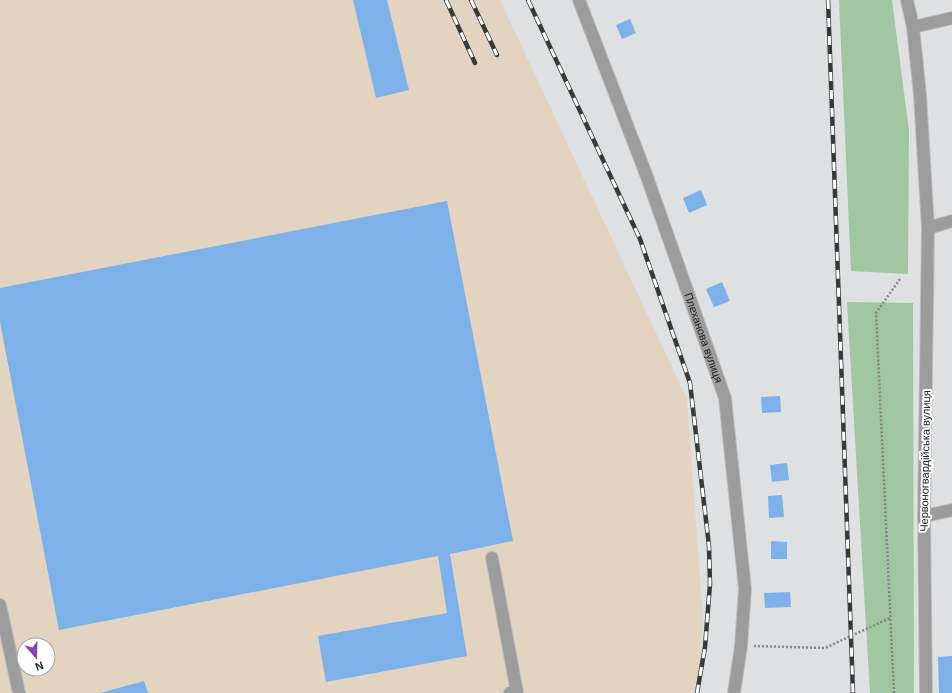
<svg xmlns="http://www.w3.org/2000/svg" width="952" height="693" viewBox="0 0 952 693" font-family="Helvetica,sans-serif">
  <rect width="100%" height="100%" fill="#dee0e2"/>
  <!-- industrial -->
  <path fill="#e2d4c1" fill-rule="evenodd" d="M 0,0 L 500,0 L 687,399 L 703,619 L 700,666 L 693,693 L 0,693 ZM 24,645 L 48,645 L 48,669 L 24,669 Z"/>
  <!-- green -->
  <path fill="#a2c5a2" d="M 839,0 L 892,0 L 909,131 L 908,274 L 851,271 Z
    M 847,302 L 913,303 L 914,693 L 870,693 Z"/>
  <!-- building -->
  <path fill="#7eb1ea" d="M 353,0 L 387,0 L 409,90 L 376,98 Z
    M 630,19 L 636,33 L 622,39 L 616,25 Z
    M 701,190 L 707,205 L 689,213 L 683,198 Z
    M 447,201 L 513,541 L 450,554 L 467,656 L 326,682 L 318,636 L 447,613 L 438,556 L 59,630 L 0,322 L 0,288 Z
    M 722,282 L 730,301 L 714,307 L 706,289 Z
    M 780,396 L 781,412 L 762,413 L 761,397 Z
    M 787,463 L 789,480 L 772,482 L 770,465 Z
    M 782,495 L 784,517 L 769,518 L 768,496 Z
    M 771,541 L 787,542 L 787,559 L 771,559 Z
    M 790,592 L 791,607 L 765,608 L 764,593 Z
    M 952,656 L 952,693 L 939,693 L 938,657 Z
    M 144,681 L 148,693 L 100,693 Z"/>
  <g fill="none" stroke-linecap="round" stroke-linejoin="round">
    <defs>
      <g id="minor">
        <path id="s1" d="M 579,0 L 647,177 L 725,398 L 745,589 L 741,646 L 734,693"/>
        <path d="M 907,0 L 913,27 L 920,95 L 928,228 L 924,516 L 926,693"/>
        <path d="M 913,27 L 952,18"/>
        <path d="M 928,228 L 952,221"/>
        <path d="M 924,516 L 952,510"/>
        <path d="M 492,558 L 517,692 L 510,693"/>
        <path d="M 0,605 L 19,693"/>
      </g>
    </defs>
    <!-- minor casing -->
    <use href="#minor" stroke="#bcbebf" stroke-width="14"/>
    <!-- path -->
    <path stroke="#848687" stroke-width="2.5" stroke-dasharray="2 2" stroke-linecap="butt" d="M 754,646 L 825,648 L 890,618
      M 894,693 L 876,313 L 900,279"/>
    <!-- minor -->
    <use href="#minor" stroke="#9d9c9c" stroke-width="12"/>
    <defs>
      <path id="rail" d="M 446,0 L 475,63
        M 471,0 L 497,55
        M 528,0 L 640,239 L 690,383 L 709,546 L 710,584 L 705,647 L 697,693
        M 828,0 L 853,693"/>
    </defs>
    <!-- rail casing -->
    <use href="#rail" stroke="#383939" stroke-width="4.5"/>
    <!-- rail -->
    <use href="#rail" stroke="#fff" stroke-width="3" stroke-dasharray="9" stroke-linecap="butt"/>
  </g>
  <g text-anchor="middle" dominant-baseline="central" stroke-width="4" stroke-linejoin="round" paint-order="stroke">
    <!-- street labels -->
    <g font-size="11" fill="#202121" stroke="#fff">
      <text stroke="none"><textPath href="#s1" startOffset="360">Плеханова вулиця</textPath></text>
      <text transform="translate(925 461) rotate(-89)">Червоногвардійська вулиця</text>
    </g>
  </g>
  <!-- north arrow -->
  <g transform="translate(36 657) rotate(160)"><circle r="19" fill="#ffffff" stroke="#a6a6a6"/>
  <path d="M0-3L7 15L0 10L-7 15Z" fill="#8942b5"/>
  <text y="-6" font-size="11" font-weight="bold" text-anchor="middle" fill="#202121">N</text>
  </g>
</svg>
